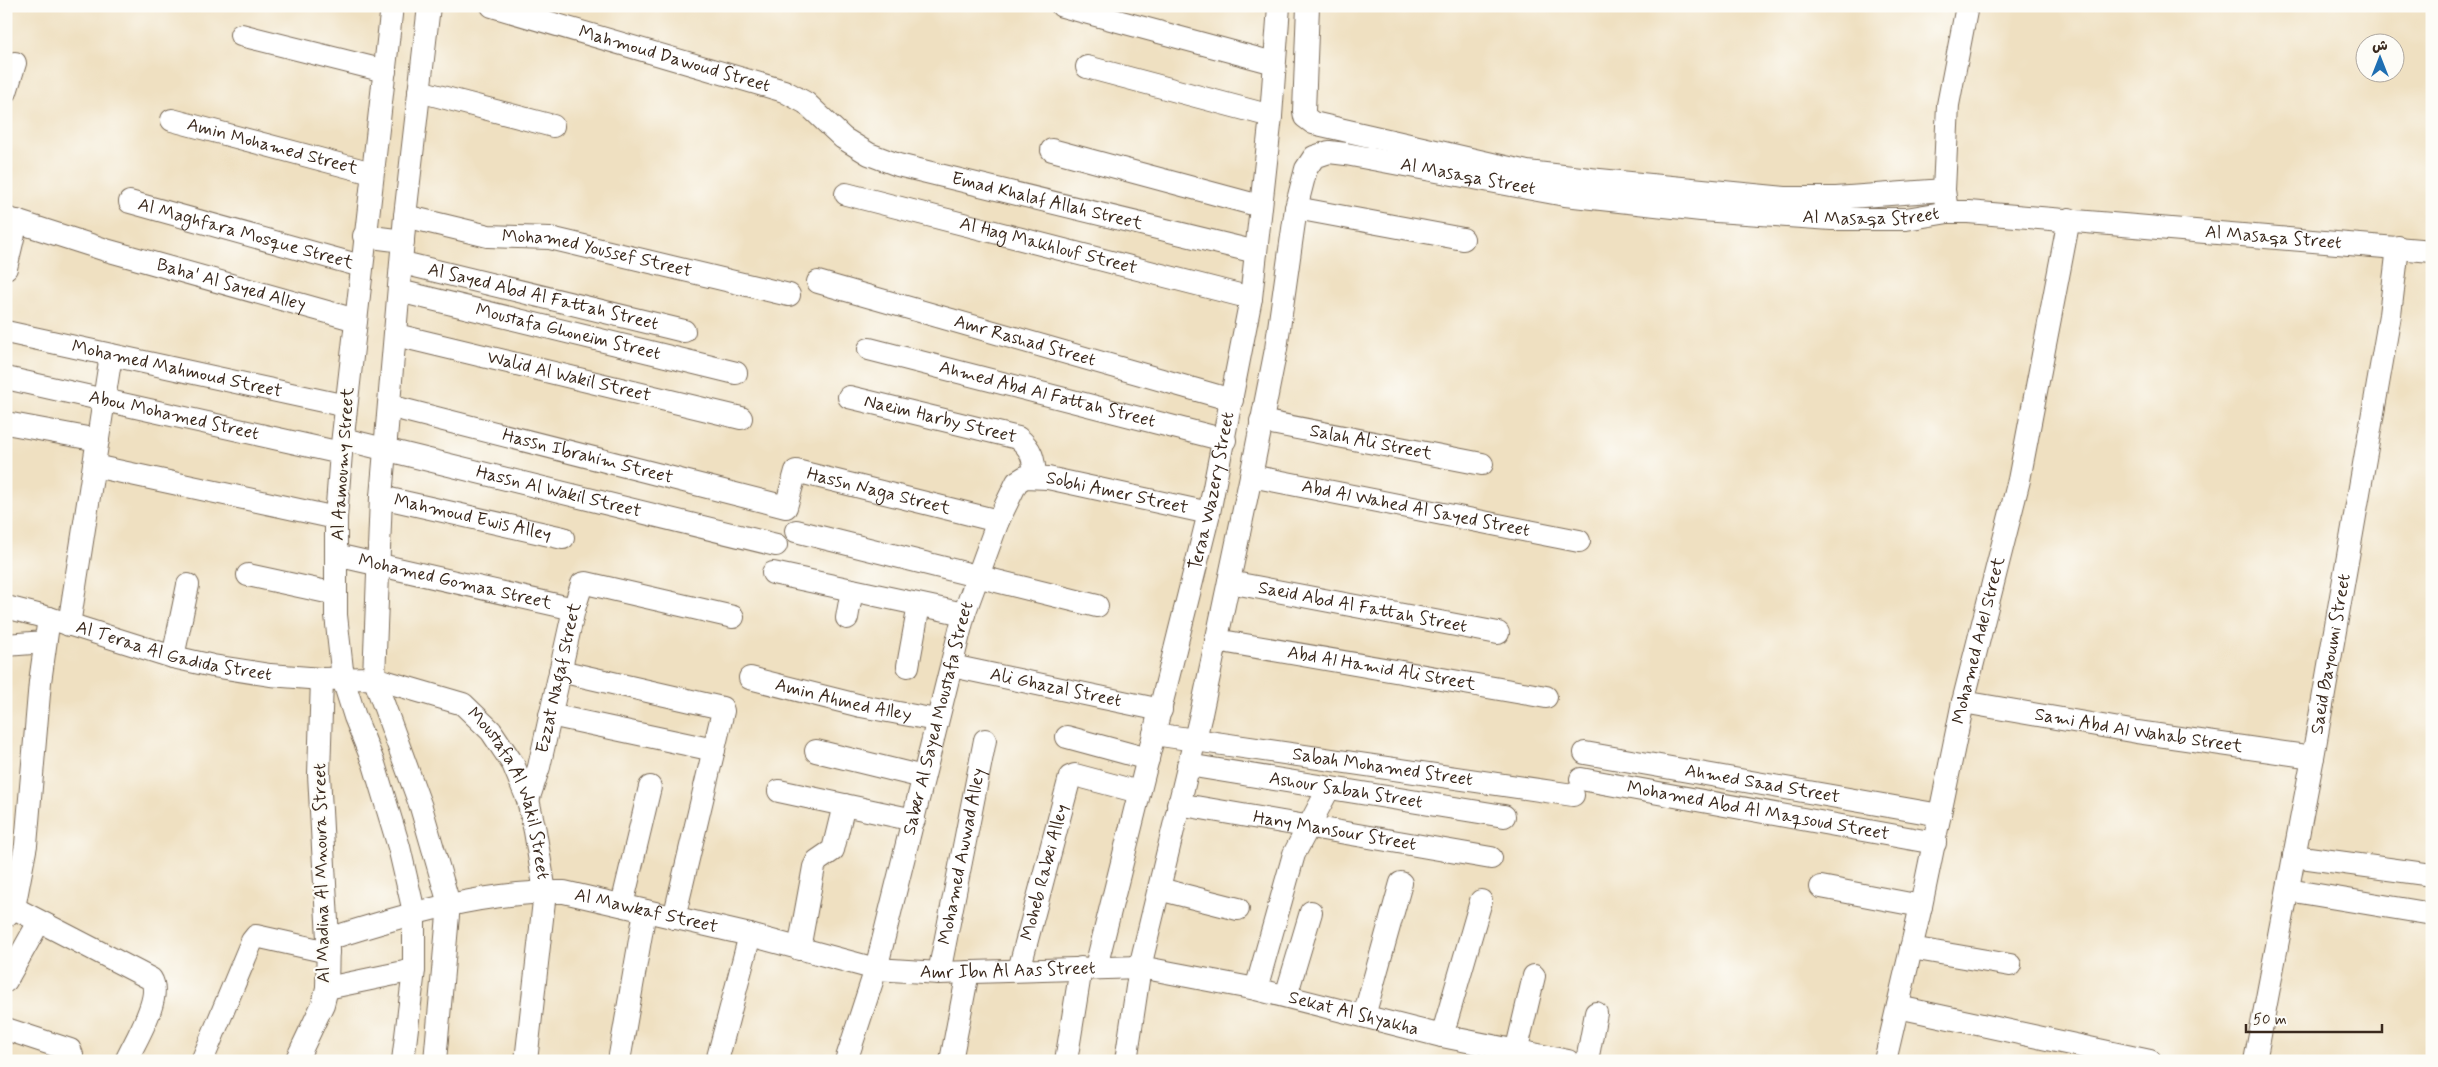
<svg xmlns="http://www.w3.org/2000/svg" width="2438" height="1067" viewBox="0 0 2438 1067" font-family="Mynerve,'Playpen Sans Arabic',sans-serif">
  <rect width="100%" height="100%" fill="#fdfcf7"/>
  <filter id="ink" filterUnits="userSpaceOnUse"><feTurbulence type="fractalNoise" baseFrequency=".02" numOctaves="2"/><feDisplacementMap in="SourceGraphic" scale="10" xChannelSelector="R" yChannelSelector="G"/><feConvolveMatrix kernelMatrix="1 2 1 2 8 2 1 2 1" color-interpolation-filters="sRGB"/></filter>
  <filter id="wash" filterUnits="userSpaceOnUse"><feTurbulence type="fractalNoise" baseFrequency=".0096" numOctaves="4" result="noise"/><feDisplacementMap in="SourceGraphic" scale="20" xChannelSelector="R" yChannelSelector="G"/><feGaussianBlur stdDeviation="1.12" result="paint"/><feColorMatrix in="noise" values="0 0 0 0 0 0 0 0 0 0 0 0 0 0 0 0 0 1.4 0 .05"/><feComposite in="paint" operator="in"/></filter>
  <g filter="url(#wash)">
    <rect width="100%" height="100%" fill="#efe0c1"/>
  </g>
  <g filter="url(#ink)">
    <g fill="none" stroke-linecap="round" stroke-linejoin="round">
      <defs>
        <g id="street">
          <path d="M 392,6 L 341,453 L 336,518 L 336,615 L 343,679 L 355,717 L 374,764 L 399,847 L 414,912 L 414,970 L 403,1061"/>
          <path d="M 429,6 L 405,216 L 381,497 L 374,678 L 421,807 L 449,904 L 435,1061"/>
          <path id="s1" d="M 492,6 L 784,91 L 806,103 L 843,138 L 869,154 L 898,165 L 1256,252"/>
          <path d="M 1062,6 L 1274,63"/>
          <path d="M 1308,6 L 1304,111 L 1305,117 L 1313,123 L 1527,172 L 1599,180 L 1785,198 L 1836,198 L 1944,190"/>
          <path d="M 241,35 L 385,71"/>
          <path d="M 1087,67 L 1271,116"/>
          <path d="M 419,91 L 553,126"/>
          <path d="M 6,92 L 15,63"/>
          <path id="s2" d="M 172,120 L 372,173"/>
          <path d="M 1052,150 L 1260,206"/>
          <path id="s3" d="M 846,194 L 1251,298"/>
          <path id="s4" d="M 130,202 L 361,266"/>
          <path d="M 1946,204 L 1944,190 L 1948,105 L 1967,6"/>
          <path d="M 1296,208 L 1463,239"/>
          <path id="s5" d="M 405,216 L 488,236 L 550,238 L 789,295"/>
          <path id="s6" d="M 6,218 L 106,250 L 356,320"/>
          <path d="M 364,236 L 403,241"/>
          <path id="s7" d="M 403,263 L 684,331"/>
          <path d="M 6,268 L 17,221"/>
          <path id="s8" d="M 818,282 L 1232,400"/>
          <path id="s9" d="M 399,291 L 736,373"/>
          <path id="s10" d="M 6,332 L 346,406"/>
          <path id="s11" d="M 396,335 L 741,418"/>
          <path id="s12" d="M 869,349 L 1225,440"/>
          <path id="s13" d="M 6,378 L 341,453"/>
          <path id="s14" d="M 849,397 L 1018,438 C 1032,449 1034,459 1035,476"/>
          <path id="s15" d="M 389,406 L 786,507 L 796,471 L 998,521"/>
          <path id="s16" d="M 1261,421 L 1482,464"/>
          <path d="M 6,423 L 98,440"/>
          <path id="s17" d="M 343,439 L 776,545"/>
          <path d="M 94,466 L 336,518"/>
          <path id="s18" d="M 1251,476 L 1579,541"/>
          <path id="s19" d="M 381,497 L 563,538"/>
          <path d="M 796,531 L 1097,606"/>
          <path id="s20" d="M 336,555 L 574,609"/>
          <path d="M 773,573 L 964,614"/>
          <path d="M 248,575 L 336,594"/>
          <path id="s21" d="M 1229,582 L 1498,633"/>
          <path id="s22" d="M 6,607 L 49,618 L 173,657 L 213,666 L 270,675 L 322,679 L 374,678 L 463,704 L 491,731 L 513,764 L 528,800 L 535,831 L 545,892 L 526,1061"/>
          <path d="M 847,618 L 852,590"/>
          <path d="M 69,625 L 111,355"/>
          <path id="s23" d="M 1216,640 L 1546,697"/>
          <path d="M 6,645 L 45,642"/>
          <path d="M 173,657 L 188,585"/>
          <path d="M 908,666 L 919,605"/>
          <path id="s24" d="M 952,666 L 1161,710"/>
          <path d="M 560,671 L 722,708 L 723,711 L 674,918"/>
          <path id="s25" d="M 750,678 L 861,706 L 936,720"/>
          <path id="s26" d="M 1963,702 L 2137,732 L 2313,757"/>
          <path d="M 550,715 L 714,750"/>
          <path id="s27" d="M 1154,734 L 1573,795"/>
          <path d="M 1067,737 L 1148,759"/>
          <path d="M 816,751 L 923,777"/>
          <path id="s28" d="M 1585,753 L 1940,815"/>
          <path id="s29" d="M 1188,765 L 1504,816"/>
          <path id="s30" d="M 1581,779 L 1935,843"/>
          <path d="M 779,791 L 914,820"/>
          <path id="s31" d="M 528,800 L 539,767 L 574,609 L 582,584 L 586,583 L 733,617"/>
          <path id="s32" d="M 1178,804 L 1491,858"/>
          <path d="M 2294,856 L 2432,875"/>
          <path d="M 1821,887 L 1921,906"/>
          <path d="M 1159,889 L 1238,909"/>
          <path d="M 2288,890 L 2432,914"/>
          <path d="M 622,905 L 650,787"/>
          <path d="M 14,908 L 151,979 C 163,997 135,1041 126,1061"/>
          <path d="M 6,916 L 14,908 L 26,845 L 40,682 L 49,618"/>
          <path id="s33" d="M 328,939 C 404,915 483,891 564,892 L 750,935 L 876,969 L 939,973 L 1140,967 L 1256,989 L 1442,1036 L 1568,1061"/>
          <path d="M 1911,948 L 2010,965"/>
          <path d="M 799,949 L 814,867 L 817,861 L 833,850 L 844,805"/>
          <path id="s34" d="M 1096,967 L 1209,513 L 1251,298 L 1271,116 L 1279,6"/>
          <path id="s35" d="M 1019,970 L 1070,777 L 1075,775 L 1139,792"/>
          <path id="s36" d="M 939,973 L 985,740"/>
          <path d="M 6,981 L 39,922"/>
          <path d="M 327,988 L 414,970"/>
          <path d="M 1256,989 L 1294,854 L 1329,788"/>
          <path d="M 1286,996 L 1311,912"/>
          <path d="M 1898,1007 L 2150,1061"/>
          <path d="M 1364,1016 L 1401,883"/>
          <path d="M 6,1029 L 70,1050 L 72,1055 L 72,1061"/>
          <path d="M 1442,1036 L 1481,901"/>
          <path d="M 1516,1052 L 1534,976"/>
          <path d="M 202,1061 L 252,941 L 256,936 L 328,952"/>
          <path d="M 296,1061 L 323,1004 L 327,988 L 328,939 L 319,774 L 322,679"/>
          <path d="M 619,1061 L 645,911"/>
          <path d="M 717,1061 L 750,935"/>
          <path id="s37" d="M 846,1061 L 876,969 L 964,614 L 998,521 L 1017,482 L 1025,477 L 1048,478 L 1209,513"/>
          <path d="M 951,1061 L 968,972"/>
          <path d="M 1066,1061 L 1081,968"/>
          <path id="s38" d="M 1126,1061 L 1140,967 L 1201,714 L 1251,476 L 1276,349 L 1296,208 L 1306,169 L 1314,157 L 1329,152 L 1346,154 L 1565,195 L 1701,210 L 1832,219 L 1906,219 L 1948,212 L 1968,212 L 2432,251"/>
          <path d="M 1587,1061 L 1596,1013"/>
          <path id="s39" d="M 1885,1061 L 1921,906 L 1963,702 L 2019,480 L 2069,219"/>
          <path id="s40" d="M 2255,1061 L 2313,757 L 2390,315 L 2398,247"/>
        </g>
      </defs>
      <!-- street casing -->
      <use href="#street" stroke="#7a6a57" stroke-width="24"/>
      <!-- street -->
      <use href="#street" stroke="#fff" stroke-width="22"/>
    </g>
  </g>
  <g text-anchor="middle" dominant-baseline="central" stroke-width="4.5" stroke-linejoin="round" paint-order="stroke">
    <!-- street labels -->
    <g font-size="18" fill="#3b2a1e" stroke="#fdfcf7">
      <text stroke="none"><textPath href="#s1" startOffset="190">Mahmoud Dawoud Street</textPath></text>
      <text stroke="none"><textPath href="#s2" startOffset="104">Amin Mohamed Street</textPath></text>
      <text stroke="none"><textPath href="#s38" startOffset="1082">Al Masaqa Street</textPath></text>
      <text stroke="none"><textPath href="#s1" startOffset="595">Emad Khalaf Allah Street</textPath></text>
      <text stroke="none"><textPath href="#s38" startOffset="1488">Al Masaqa Street</textPath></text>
      <text stroke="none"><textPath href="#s4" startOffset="120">Al Maghfara Mosque Street</textPath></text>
      <text stroke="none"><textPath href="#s38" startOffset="1892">Al Masaqa Street</textPath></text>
      <text stroke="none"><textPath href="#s3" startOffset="209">Al Hag Makhlouf Street</textPath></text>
      <text stroke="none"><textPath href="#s5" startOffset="196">Mohamed Youssef Street</textPath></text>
      <text stroke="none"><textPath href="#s6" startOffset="235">Baha' Al Sayed Alley</textPath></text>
      <text stroke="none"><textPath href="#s7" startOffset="144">Al Sayed Abd Al Fattah Street</textPath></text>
      <text stroke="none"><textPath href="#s9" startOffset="174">Moustafa Ghoneim Street</textPath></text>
      <text stroke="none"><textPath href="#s8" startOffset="215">Amr Rashad Street</textPath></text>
      <text stroke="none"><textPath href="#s10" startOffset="175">Mohamed Mahmoud Street</textPath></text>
      <text stroke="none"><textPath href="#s11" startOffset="178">Walid Al Wakil Street</textPath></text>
      <text stroke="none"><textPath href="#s12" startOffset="184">Ahmed Abd Al Fattah Street</textPath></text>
      <text stroke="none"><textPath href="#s13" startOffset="172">Abou Mohamed Street</textPath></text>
      <text stroke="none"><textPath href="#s14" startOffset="94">Naeim Harby Street</textPath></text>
      <text stroke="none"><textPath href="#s16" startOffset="112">Salah Ali Street</textPath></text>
      <text stroke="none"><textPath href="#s15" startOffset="205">Hassn Ibrahim Street</textPath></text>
      <text transform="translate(343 464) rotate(-86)">Al Aamoumy Street</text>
      <text stroke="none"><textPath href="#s15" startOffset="532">Hassn Naga Street</textPath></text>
      <text stroke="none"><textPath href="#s34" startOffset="490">Teraa Wazery Street</textPath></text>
      <text stroke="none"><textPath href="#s17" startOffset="222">Hassn Al Wakil Street</textPath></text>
      <text stroke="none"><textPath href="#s37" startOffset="708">Sobhi Amer Street</textPath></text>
      <text stroke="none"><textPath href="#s18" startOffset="168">Abd Al Wahed Al Sayed Street</textPath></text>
      <text stroke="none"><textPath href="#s19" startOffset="94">Mahmoud Ewis Alley</textPath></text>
      <text stroke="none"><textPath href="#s20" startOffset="122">Mohamed Gomaa Street</textPath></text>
      <text stroke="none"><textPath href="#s21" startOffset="136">Saeid Abd Al Fattah Street</textPath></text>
      <text stroke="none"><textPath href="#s39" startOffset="431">Mohamed Adel Street</textPath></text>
      <text stroke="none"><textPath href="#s22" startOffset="174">Al Teraa Al Gadida Street</textPath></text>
      <text stroke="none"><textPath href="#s40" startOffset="414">Saeid Bayoumi Street</textPath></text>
      <text stroke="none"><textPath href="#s23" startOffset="168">Abd Al Hamid Ali Street</textPath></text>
      <text stroke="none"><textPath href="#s31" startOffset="126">Ezzat Nagaf Street</textPath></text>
      <text stroke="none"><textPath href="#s24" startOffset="106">Ali Ghazal Street</textPath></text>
      <text stroke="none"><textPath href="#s25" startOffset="96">Amin Ahmed Alley</textPath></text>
      <text stroke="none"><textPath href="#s37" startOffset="355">Saber Al Sayed Moustafa Street</textPath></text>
      <text stroke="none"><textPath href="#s26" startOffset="178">Sami Abd Al Wahab Street</textPath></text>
      <text stroke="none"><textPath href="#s27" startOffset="231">Sabah Mohamed Street</textPath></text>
      <text stroke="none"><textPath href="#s28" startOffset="180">Ahmed Saad Street</textPath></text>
      <text stroke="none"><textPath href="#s29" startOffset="160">Ashour Sabah Street</textPath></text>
      <text stroke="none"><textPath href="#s22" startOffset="574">Moustafa Al Wakil Street</textPath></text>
      <text stroke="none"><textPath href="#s30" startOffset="180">Mohamed Abd Al Maqsoud Street</textPath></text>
      <text stroke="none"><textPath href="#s32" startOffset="159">Hany Mansour Street</textPath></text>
      <text stroke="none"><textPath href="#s36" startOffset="119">Mohamed Awwad Alley</textPath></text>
      <text stroke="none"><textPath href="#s35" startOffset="101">Moheb Rabei Alley</textPath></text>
      <text transform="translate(322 873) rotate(-91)">Al Madina Al Mnoura Street</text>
      <text stroke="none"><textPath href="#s33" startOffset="326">Al Mawkaf Street</textPath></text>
      <text stroke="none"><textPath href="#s33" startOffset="695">Amr Ibn Al Aas Street</textPath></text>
      <text stroke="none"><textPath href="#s33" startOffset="1046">Sekat Al Shyakha</textPath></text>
    </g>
  </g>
  <!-- margin -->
  <rect width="2438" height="1067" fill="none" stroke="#fdfcf7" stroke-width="25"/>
  <!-- north arrow -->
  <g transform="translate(2380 58)"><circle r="24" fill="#fdfcf7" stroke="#afa8a0"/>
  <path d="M0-4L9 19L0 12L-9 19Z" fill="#1f6fb2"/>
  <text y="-8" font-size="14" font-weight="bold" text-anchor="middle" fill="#3b2a1e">ش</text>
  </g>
  <!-- scale -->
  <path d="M2246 1024v8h136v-8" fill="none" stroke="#3b2a1e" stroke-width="2.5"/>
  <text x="2253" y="1024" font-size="15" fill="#3b2a1e" stroke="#fdfcf7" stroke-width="4" paint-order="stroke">50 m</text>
</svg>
